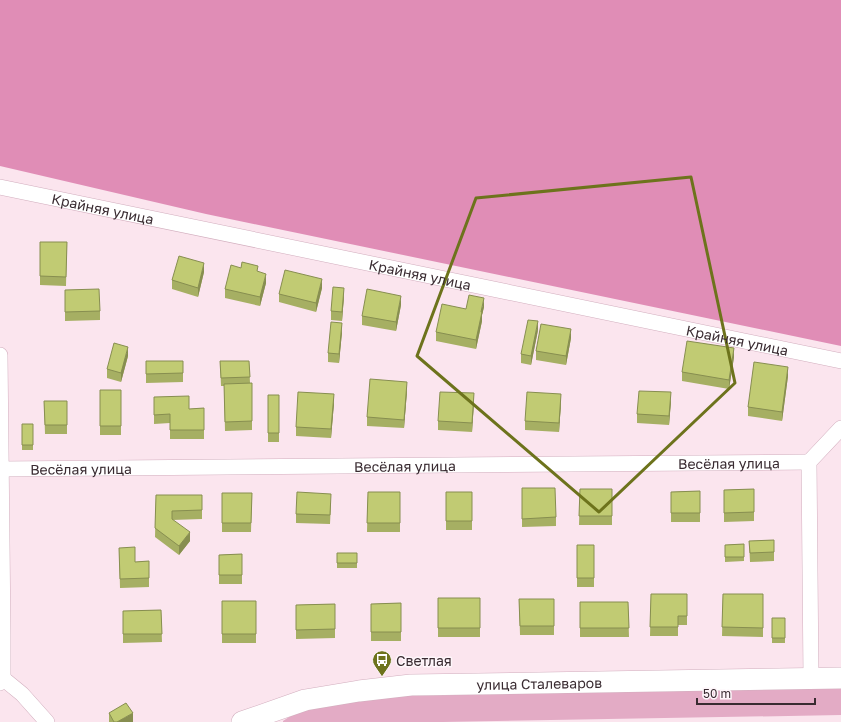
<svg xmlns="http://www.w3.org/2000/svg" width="841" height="722" viewBox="0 0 841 722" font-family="'Golos Text',sans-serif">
  <rect width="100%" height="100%" fill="#fbe5ee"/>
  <!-- green -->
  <path fill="#e3abc5" d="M 841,688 L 841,715 L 443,722 L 283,722 L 283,721 L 295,713 L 349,701 L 400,696 Z"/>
  <!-- forest -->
  <path fill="#e08db6" d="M 0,0 L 841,0 L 841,346 L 206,214 L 0,166 Z"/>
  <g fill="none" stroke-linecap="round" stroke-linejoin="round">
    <defs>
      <g id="minor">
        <path id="s1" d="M 0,187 L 841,361"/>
        <path d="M 0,355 L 3,635 L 3,678 L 0,683"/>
        <path id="s2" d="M 1,469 L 809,462"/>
        <path d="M 0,676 L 22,694 L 47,722"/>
        <path d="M 811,678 L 809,462 L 841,428"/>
      </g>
      <g id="secondary">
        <path id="s3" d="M 242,722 L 305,700 L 359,691 L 411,685 L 841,678"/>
      </g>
    </defs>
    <!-- minor casing -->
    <use href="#minor" stroke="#d2aebe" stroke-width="16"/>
    <!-- secondary casing -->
    <use href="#secondary" stroke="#d2aebe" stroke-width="22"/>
    <!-- minor -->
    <use href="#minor" stroke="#fff" stroke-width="15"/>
    <!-- secondary -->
    <use href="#secondary" stroke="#fff" stroke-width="21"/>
  </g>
  <!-- wall -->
  <path fill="#a6af63" d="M 40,242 L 67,242 L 66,286 L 40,285 Z
    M 204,272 L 198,297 L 172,289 L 172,280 Z
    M 258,272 L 266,283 L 260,306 L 225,298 L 225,289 Z
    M 322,288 L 316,312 L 279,302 L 279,294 Z
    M 344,296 L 342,321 L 331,320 L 331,311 Z
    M 65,299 L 100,311 L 100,320 L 65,321 Z
    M 401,305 L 396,331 L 362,325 L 362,316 Z
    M 484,307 L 482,315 L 482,321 L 476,349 L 436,341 L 436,332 L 466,309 Z
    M 538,330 L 531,365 L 521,363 L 521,354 Z
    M 342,332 L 339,363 L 328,362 L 328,353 Z
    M 571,338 L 566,365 L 536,360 L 536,351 Z
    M 128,356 L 121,382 L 107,378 L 107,369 Z
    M 734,357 L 729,389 L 682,381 L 682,372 Z
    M 146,361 L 183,361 L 183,382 L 146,383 Z
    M 220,361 L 249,361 L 250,383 L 252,383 L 252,430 L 225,431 L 224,386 L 221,386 Z
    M 788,376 L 782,421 L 748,416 L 748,407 Z
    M 100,390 L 121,390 L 121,435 L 100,435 Z
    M 407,391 L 404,428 L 367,426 L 367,417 Z
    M 268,395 L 279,395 L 279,442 L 268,442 Z
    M 154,397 L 189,409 L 204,408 L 204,439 L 170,439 L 170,423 L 154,424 Z
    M 44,401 L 67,401 L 67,434 L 45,434 Z
    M 671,401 L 669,425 L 637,423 L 637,414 Z
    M 474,402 L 472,432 L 438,430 L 438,421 Z
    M 334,403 L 331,438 L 296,436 L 296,427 Z
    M 561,403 L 559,432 L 525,430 L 525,421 Z
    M 22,424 L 33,424 L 33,450 L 22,450 Z
    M 522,488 L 556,517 L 556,526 L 522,527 Z
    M 580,489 L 612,489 L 612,525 L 579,525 Z
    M 754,489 L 754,521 L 724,522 L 724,490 Z
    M 700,491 L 700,522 L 671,522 L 671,492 Z
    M 368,492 L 400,492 L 400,532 L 367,532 Z
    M 446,492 L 472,492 L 472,530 L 446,530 Z
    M 222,493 L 252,493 L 251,532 L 222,532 Z
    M 156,495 L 202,495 L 202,519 L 172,520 L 190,541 L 179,555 L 155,537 Z
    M 331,503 L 330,524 L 296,523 L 296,514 Z
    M 774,540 L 774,561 L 750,562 L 749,541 Z
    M 744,544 L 744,561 L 725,562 L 725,545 Z
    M 577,545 L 594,545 L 594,587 L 577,587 Z
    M 119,548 L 135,562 L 149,561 L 149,587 L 120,588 Z
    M 337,553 L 357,553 L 357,568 L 337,568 Z
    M 242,554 L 242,584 L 219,584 L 219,555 Z
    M 651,594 L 687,594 L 687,625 L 678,625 L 678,636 L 650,636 Z
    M 723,594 L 763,594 L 763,637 L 722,636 Z
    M 438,598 L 480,598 L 480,637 L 438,637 Z
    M 519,599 L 554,599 L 554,635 L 520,635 Z
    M 222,601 L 256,601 L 256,643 L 222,643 Z
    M 580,602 L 628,602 L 629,637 L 580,637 Z
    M 401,603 L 401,641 L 371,641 L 371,604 Z
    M 335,604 L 335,638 L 296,639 L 296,605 Z
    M 161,610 L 162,642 L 123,643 L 123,611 Z
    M 772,618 L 785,618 L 785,643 L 772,643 Z
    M 109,713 L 133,722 L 109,722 Z"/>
  <!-- shaded-wall -->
  <path fill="#878e50" d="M 204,263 L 204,272 L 198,297 L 198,288 Z
    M 266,274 L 266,283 L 260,306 L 260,297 Z
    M 322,279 L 322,288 L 316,312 L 316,303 Z
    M 344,288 L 344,296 L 342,321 L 342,312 Z
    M 401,296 L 401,305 L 396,331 L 396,322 Z
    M 484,298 L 484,307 L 482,315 L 482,321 L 476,349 L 476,340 Z
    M 538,321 L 538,330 L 531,365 L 531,356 Z
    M 342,323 L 342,332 L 339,363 L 339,354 Z
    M 571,329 L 571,338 L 566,365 L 566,356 Z
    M 128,347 L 128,356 L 121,382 L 121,373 Z
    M 734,348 L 734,357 L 729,389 L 729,380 Z
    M 788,367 L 788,376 L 782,421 L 782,412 Z
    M 407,382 L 407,391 L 404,428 L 404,420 Z
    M 671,392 L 671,401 L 669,425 L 669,416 Z
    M 474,393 L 474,402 L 472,432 L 472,423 Z
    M 334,394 L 334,403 L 331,438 L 331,429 Z
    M 561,394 L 561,403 L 559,432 L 559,423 Z
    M 190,532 L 190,541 L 179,555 L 179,546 Z
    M 133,713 L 133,722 L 117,722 Z"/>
  <!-- building -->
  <path fill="#c1cb73" stroke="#878e50" d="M 40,242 L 67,242 L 66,277 L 40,276 Z
    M 179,256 L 204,263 L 198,288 L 172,280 Z
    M 242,262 L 258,266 L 257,271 L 266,274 L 260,297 L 225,289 L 231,265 L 241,268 Z
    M 285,270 L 322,279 L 316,303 L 279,294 Z
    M 333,287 L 344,288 L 342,312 L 331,311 Z
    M 99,289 L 100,311 L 65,312 L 65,290 Z
    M 367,289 L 401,296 L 396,322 L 362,316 Z
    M 469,295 L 484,298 L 481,312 L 482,312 L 476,340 L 436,332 L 442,304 L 466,309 Z
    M 528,320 L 538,321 L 531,356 L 521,354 Z
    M 331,322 L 342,323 L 339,354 L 328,353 Z
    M 541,324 L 571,329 L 566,356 L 536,351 Z
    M 687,341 L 734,348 L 729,380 L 682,372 Z
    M 114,343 L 128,347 L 121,373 L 107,369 Z
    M 146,361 L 183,361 L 183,373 L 146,374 Z
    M 220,361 L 249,361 L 250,377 L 221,378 Z
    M 754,362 L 788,367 L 782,412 L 748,407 Z
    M 370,379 L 407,382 L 404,420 L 367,417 Z
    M 252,383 L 252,421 L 225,422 L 224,384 Z
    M 100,390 L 121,390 L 121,426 L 100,426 Z
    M 639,391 L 671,392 L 669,416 L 637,414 Z
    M 298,392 L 334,394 L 331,429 L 296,427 Z
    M 440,392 L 474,393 L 472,423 L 438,421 Z
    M 527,392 L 561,394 L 559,423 L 525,421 Z
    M 268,395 L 279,395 L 279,433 L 268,433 Z
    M 189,396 L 189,409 L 204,408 L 204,430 L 170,430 L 170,414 L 154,415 L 154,397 Z
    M 44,401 L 67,401 L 67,425 L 45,425 Z
    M 22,424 L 33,424 L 33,445 L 22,445 Z
    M 522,488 L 555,488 L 556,517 L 522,519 Z
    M 580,489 L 612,489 L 612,516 L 579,516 Z
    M 754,489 L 754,512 L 724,513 L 724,490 Z
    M 700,491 L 700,513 L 671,513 L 671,492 Z
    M 297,492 L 331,494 L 330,515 L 296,514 Z
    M 368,492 L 400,492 L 400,523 L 367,523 Z
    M 446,492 L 472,492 L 472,521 L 446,521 Z
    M 222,493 L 252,493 L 251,523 L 222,523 Z
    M 156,495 L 202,495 L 202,510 L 172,511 L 172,519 L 190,532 L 179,546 L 155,528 Z
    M 774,540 L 774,552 L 750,553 L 749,541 Z
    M 744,544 L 744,557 L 725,557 L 725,545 Z
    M 577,545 L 594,545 L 594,578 L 577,578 Z
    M 135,547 L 135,562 L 149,561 L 149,578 L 120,579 L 119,548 Z
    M 337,553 L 357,553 L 357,563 L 337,563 Z
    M 242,554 L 242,575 L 219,575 L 219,555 Z
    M 651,594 L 687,594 L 687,616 L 678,616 L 678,627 L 650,627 Z
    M 723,594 L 763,594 L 763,628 L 722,627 Z
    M 438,598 L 480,598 L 480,628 L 438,628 Z
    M 519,599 L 554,599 L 554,626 L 520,626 Z
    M 222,601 L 256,601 L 256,634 L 222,634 Z
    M 580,602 L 628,602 L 629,628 L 580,628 Z
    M 401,603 L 401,632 L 371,632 L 371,604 Z
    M 335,604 L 335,629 L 296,630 L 296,605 Z
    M 161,610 L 162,634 L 123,634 L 123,611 Z
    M 772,618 L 785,618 L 785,638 L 772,638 Z
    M 126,703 L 133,713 L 117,722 L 114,722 L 109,713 Z"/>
  <!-- marked area -->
  <path fill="none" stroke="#6d731c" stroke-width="3" stroke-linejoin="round" d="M 691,177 L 735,383 L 599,512 L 417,356 L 476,198 Z"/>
  <!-- icons -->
  <defs>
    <symbol id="bus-pin" viewBox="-11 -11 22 30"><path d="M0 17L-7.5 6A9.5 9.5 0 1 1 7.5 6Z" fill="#6d731c" stroke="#fef6fa"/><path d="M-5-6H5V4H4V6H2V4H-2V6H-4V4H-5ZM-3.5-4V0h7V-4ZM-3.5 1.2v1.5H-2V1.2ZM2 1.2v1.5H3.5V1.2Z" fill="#fff"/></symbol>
  </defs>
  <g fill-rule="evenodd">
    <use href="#bus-pin" x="371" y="649" width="22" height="30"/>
  </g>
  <g text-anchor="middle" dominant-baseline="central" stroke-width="3" stroke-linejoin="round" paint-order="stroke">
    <!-- street labels -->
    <g font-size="14" fill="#392b31" stroke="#fef6fa">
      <text stroke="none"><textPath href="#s1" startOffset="105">Крайняя улица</textPath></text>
      <text stroke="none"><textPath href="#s1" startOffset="429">Крайняя улица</textPath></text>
      <text stroke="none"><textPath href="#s1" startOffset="753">Крайняя улица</textPath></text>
      <text stroke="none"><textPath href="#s2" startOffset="728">Весёлая улица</textPath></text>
      <text stroke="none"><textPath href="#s2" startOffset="404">Весёлая улица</textPath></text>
      <text stroke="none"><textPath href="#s2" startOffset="80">Весёлая улица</textPath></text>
      <text stroke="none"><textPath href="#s3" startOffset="302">улица Сталеваров</textPath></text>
    </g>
    <!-- poi labels -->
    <g font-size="14" fill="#392b31" stroke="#fef6fa" text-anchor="start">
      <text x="396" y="660">Светлая</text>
    </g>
  </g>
  <!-- scale -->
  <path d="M697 698v6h118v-6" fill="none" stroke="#392b31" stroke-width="2"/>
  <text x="703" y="698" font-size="12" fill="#392b31" stroke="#fef6fa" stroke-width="3" paint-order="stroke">50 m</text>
</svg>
